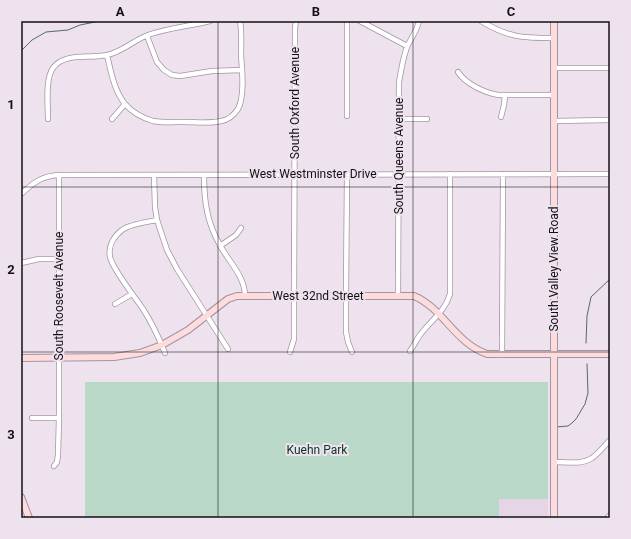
<svg xmlns="http://www.w3.org/2000/svg" width="631" height="539" viewBox="0 0 631 539" font-family="Roboto,sans-serif">
  <rect width="100%" height="100%" fill="#eee2ef"/>
  <!-- built -->
  <path fill="#e6d5e7" d="M 499,499 L 548,499 L 548,518 L 499,518 Z"/>
  <!-- green -->
  <path fill="#b9d8c7" d="M 85,382 L 548,382 L 548,499 L 499,499 L 499,518 L 85,518 Z"/>
  <g fill="none" stroke-linecap="round" stroke-linejoin="round">
    <!-- stream -->
    <path stroke="#526d6e" stroke-width="1" d="M 21,51 L 32,40 L 46,32 L 68,30 L 80,25 L 100,21
      M 586,343 L 587,316 L 591,297 L 610,279
      M 556,427 L 568,426 L 572,423 L 576,419 L 585,404 L 588,393 L 587,364"/>
    <defs>
      <path id="street" d="M 347,21 L 347,116
        M 360,21 L 407,46
        M 481,21 C 509,38 523,38 554,38
        M 147,36 L 157,62 L 164,70 L 172,75 L 180,76 L 212,71 L 242,70
        M 107,55 C 111,72 114,90 125,104 C 132,112 143,118 153,121 C 163,123 174,122 184,122 C 196,122 209,124 221,121 C 228,120 234,115 238,109 C 245,96 242,69 241,55 C 241,44 242,32 240,21
        M 554,68 L 610,68
        M 458,72 C 466,84 483,92 498,95 L 554,95
        M 501,117 L 504,105 L 505,95
        M 48,119 C 48,106 45,79 53,68 C 64,52 90,59 107,55 C 122,52 134,40 148,35 C 168,28 190,26 210,21
        M 112,119 L 125,104
        M 399,119 L 427,119
        M 554,121 L 610,120
        M 347,174 L 346,296 L 346,332 L 348,342 L 352,352
        M 154,175 L 155,207 L 157,220 L 167,250 L 177,269 L 228,349
        M 204,175 C 204,202 207,223 221,247 C 230,263 245,277 245,296
        M 21,194 C 33,183 41,176 59,175 L 610,174
        M 157,220 C 147,222 130,224 122,230 C 113,237 108,247 110,257 C 113,270 135,297 143,309 C 152,323 159,338 165,353
        M 220,246 L 236,235 L 241,228
        M 21,263 L 39,259 L 59,259
        M 398,296 L 399,82 C 401,70 403,58 407,47 C 411,38 417,31 419,21
        M 115,304 L 132,294
        M 410,351 C 414,346 416,340 420,335 C 430,321 445,312 450,294 L 450,174
        M 290,352 L 294,339 L 294,301 L 295,28 L 296,21
        M 502,355 L 503,174
        M 32,418 L 59,418
        M 554,462 C 566,462 581,465 592,458 C 599,453 604,446 610,440
        M 54,466 L 57,462 L 58,455 L 59,418 L 59,175
        M 607,518 L 610,515"/>
      <path id="secondary" d="M 21,358 L 114,357 L 140,353 L 162,345 L 188,330 L 228,299 L 237,296 L 414,296 C 443,308 455,343 487,354 L 610,354
        M 21,497 L 29,518
        M 554,518 L 554,21"/>
    </defs>
    <!-- street casing -->
    <use href="#street" stroke="#a095a1" stroke-width="6"/>
    <!-- secondary casing -->
    <use href="#secondary" stroke="#a095a1" stroke-width="8"/>
    <!-- street -->
    <use href="#street" stroke="#fff" stroke-width="4.5"/>
    <!-- secondary -->
    <use href="#secondary" stroke="#fedcdd" stroke-width="6"/>
  </g>
  <!-- grid -->
  <path fill="none" stroke="#141014" stroke-width="1" stroke-opacity="0.55" d="M 218,21 L 218,518M 413,21 L 413,518M 21,187 L 610,187M 21,352 L 610,352"/>
  <g text-anchor="middle" dominant-baseline="central" stroke-width="4" stroke-linejoin="round" paint-order="stroke">
    <!-- street labels -->
    <g font-size="12" fill="#141014" stroke="#eee2ef">
      <text transform="translate(295 103) rotate(-90)">South Oxford Avenue</text>
      <text transform="translate(399 156) rotate(-90)">South Queens Avenue</text>
      <text x="313" y="174">West Westminster Drive</text>
      <text transform="translate(554 269) rotate(-90)">South Valley View Road</text>
      <text transform="translate(59 296) rotate(-90)">South Roosevelt Avenue</text>
      <text x="318" y="296">West 32nd Street</text>
    </g>
    <!-- park labels -->
    <g font-size="12" fill="#063523" stroke="#eee2ef">
      <text x="317" y="450">Kuehn Park</text>
    </g>
  </g>
  <!-- border -->
  <rect width="631" height="539" fill="none" stroke="#eee2ef" stroke-width="44"/>
  <rect x="22" y="22" width="587" height="495" fill="none" stroke="#141014" stroke-width="1.5"/>
  <g font-size="13" text-anchor="middle" font-weight="bold" fill="#141014">
    <text x="120" y="16">A</text>
    <text x="316" y="16">B</text>
    <text x="511" y="16">C</text>
    <text x="11" y="109">1</text>
    <text x="11" y="274">2</text>
    <text x="11" y="439">3</text>
  </g>
</svg>
